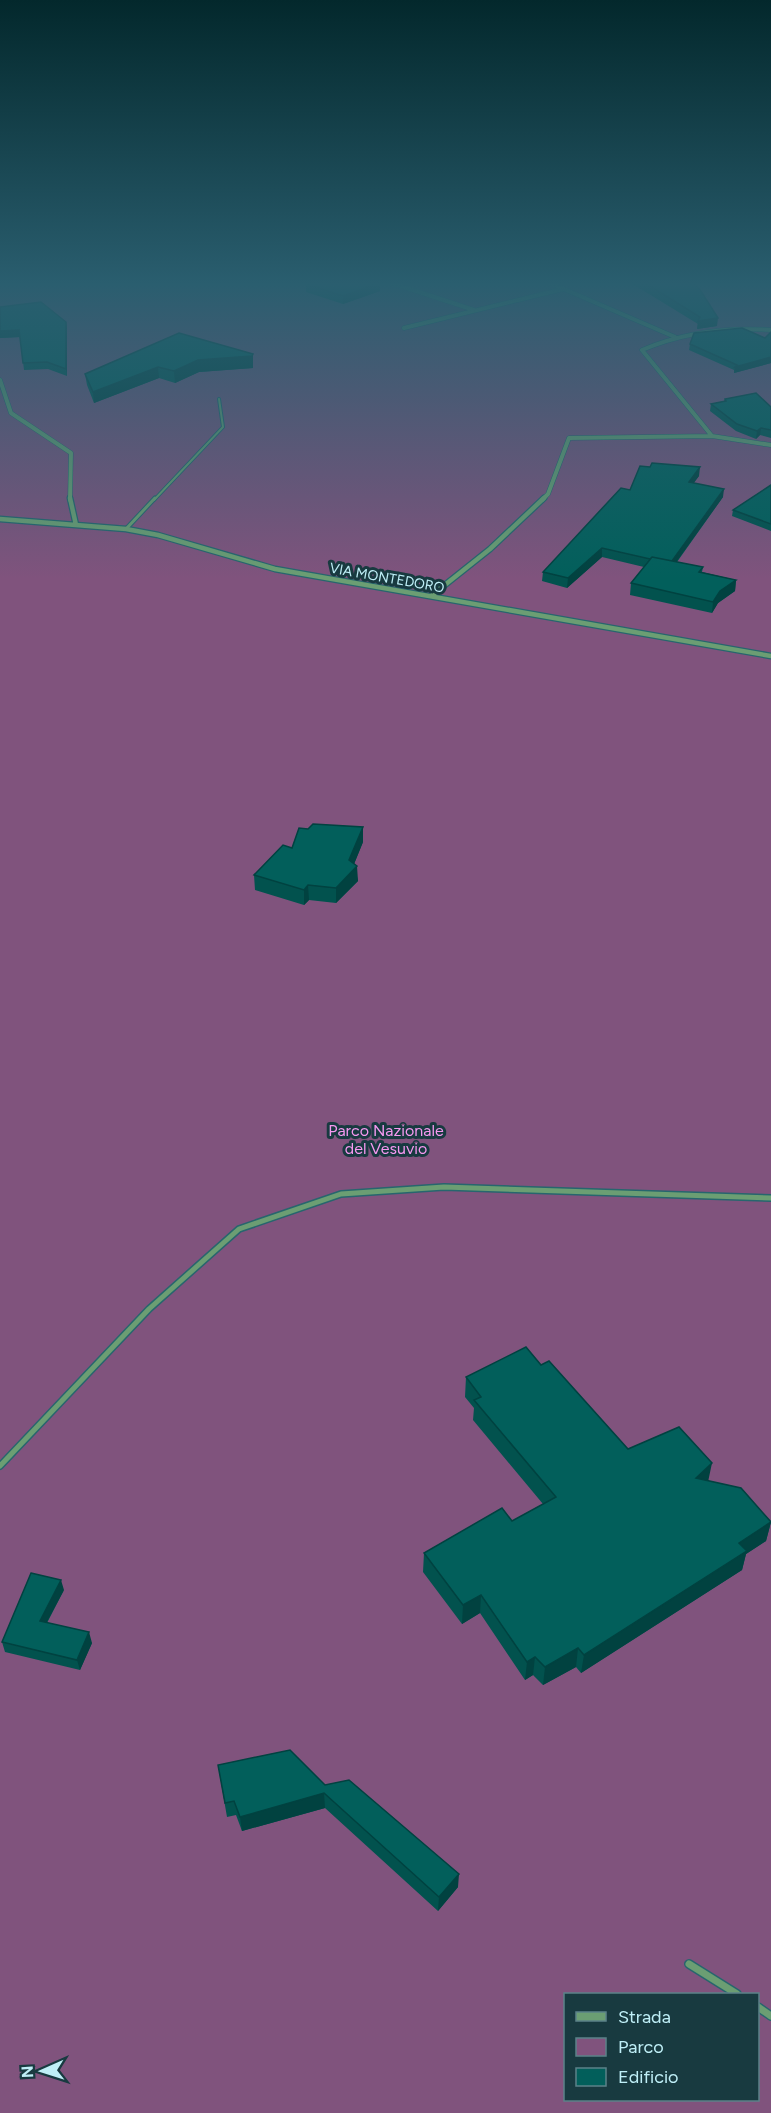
<svg xmlns="http://www.w3.org/2000/svg" width="771" height="2113" viewBox="0 0 771 2113" font-family="Figtree,sans-serif">
  <rect width="100%" height="100%" fill="#064850"/>
  <!-- green -->
  <path fill="#80537d" fill-rule="evenodd" d="M 0,283 L 771,283 L 771,2113 L 0,2113 ZM 566,1994 L 758,1994 L 758,2100 L 566,2100 Z"/>
  <g fill="none" stroke-linecap="round" stroke-linejoin="round">
    <defs>
      <path id="service-far3" d="M 154,500 L 223,427 L 219,399"/>
      <path id="service-far2" d="M 126,529 L 155,498"/>
      <path id="service-far1" d="M 0,1466 L 149,1309 L 239,1229 L 341,1194 L 444,1187 L 771,1198"/>
      <path id="service" d="M 689,1964 L 737,1994
        M 758,2007 L 771,2016"/>
      <path id="minor-far1" d="M 392,283 L 474,310
        M 550,283 L 675,337
        M 404,328 L 563,289
        M 0,380 L 11,413 L 71,453 L 70,500
        M 712,436 L 642,350 C 684,332 726,327 771,330
        M 542,500 L 548,494 L 569,438 L 712,436 L 771,445"/>
      <path id="minor" d="M 70,498 L 76,525
        M 0,519 L 126,529 L 158,535 L 275,569 L 771,656
        M 431,596 L 490,549 L 544,498"/>
    </defs>
    <!-- service-far3 casing -->
    <use href="#service-far3" stroke="#27666e" stroke-width="4"/>
    <!-- service-far2 casing -->
    <use href="#service-far2" stroke="#27666e" stroke-width="5"/>
    <!-- service-far1 casing -->
    <use href="#service-far1" stroke="#27666e" stroke-width="8"/>
    <!-- service casing -->
    <use href="#service" stroke="#27666e" stroke-width="10"/>
    <!-- minor-far1 casing -->
    <use href="#minor-far1" stroke="#27666e" stroke-width="5"/>
    <!-- minor casing -->
    <use href="#minor" stroke="#27666e" stroke-width="7"/>
    <!-- service-far3 -->
    <use href="#service-far3" stroke="#6b9e73" stroke-width="2"/>
    <!-- service-far2 -->
    <use href="#service-far2" stroke="#6b9e73" stroke-width="3"/>
    <!-- service-far1 -->
    <use href="#service-far1" stroke="#6b9e73" stroke-width="5"/>
    <!-- service -->
    <use href="#service" stroke="#6b9e73" stroke-width="7"/>
    <!-- minor-far1 -->
    <use href="#minor-far1" stroke="#6b9e73" stroke-width="4"/>
    <!-- minor -->
    <use href="#minor" stroke="#6b9e73" stroke-width="4.5"/>
  </g>
  <!-- wall -->
  <path fill="#02524e" d="M 631,283 L 692,283 L 717,326 L 697,329 L 698,324 Z
    M 306,284 L 380,291 L 343,304 L 306,292 Z
    M 0,307 L 66,322 L 67,329 L 67,376 L 48,369 L 24,370 L 20,337 L 0,338 Z
    M 771,332 L 771,363 L 734,373 L 734,370 L 689,350 L 690,344 L 765,338 Z
    M 179,333 L 253,365 L 253,368 L 199,372 L 175,383 L 159,378 L 94,403 L 87,385 L 85,374 Z
    M 725,399 L 771,407 L 771,438 L 760,435 L 756,439 L 736,431 L 710,411 L 711,404 L 724,401 Z
    M 699,476 L 693,483 L 723,497 L 677,562 L 703,567 L 702,572 L 736,580 L 735,591 L 718,603 L 712,613 L 630,595 L 631,583 L 644,567 L 602,557 L 567,588 L 542,581 L 543,572 L 630,490 Z
    M 771,485 L 771,531 L 732,516 L 733,510 Z
    M 363,842 L 354,864 L 358,881 L 336,903 L 309,900 L 304,905 L 255,890 L 254,875 Z
    M 541,1365 L 628,1449 L 708,1481 L 771,1522 L 766,1541 L 746,1554 L 742,1570 L 581,1673 L 576,1667 L 543,1685 L 533,1675 L 525,1680 L 480,1613 L 462,1624 L 423,1572 L 424,1553 L 512,1521 L 543,1504 L 473,1420 L 474,1408 L 465,1397 L 466,1377 Z
    M 64,1590 L 47,1623 L 92,1643 L 80,1670 L 5,1652 L 2,1642 Z
    M 218,1765 L 325,1785 L 458,1887 L 438,1911 L 325,1808 L 242,1831 L 236,1815 L 227,1817 Z"/>
  <!-- shaded-wall -->
  <path fill="#014240" d="M 380,283 L 380,291 L 343,304 L 343,296 Z
    M 718,318 L 717,326 L 697,329 L 698,321 Z
    M 66,322 L 67,329 L 67,376 L 66,369 Z
    M 19,330 L 20,337 L 0,338 L 0,331 Z
    M 253,354 L 253,368 L 199,372 L 175,383 L 174,371 L 198,360 Z
    M 771,357 L 771,363 L 734,373 L 735,367 Z
    M 158,367 L 159,378 L 94,403 L 93,392 Z
    M 761,428 L 760,435 L 756,439 L 757,431 Z
    M 700,467 L 699,476 L 688,491 L 689,482 Z
    M 724,489 L 723,497 L 669,572 L 670,563 Z
    M 602,548 L 602,557 L 567,588 L 568,578 Z
    M 736,580 L 735,591 L 718,603 L 712,613 L 713,602 L 720,591 Z
    M 363,827 L 363,842 L 350,874 L 357,866 L 358,881 L 336,903 L 336,888 L 349,860 Z
    M 308,885 L 309,900 L 304,905 L 304,890 Z
    M 712,1463 L 708,1482 L 696,1478 Z
    M 771,1522 L 766,1541 L 746,1554 L 742,1570 L 581,1673 L 584,1655 L 739,1543 Z
    M 61,1580 L 64,1590 L 42,1631 L 40,1621 Z
    M 481,1595 L 480,1613 L 462,1624 L 463,1605 Z
    M 89,1632 L 92,1643 L 80,1670 L 77,1660 Z
    M 578,1648 L 576,1667 L 543,1685 L 545,1667 Z
    M 535,1657 L 533,1675 L 525,1680 L 527,1662 Z
    M 324,1793 L 325,1808 L 242,1831 L 240,1817 Z
    M 459,1874 L 458,1887 L 438,1911 L 439,1897 Z"/>
  <!-- building -->
  <path fill="#025f5b" stroke="#014240" stroke-width="1.5" d="M 309,283 L 379,283 L 343,296 L 306,284 Z
    M 645,283 L 692,283 L 699,288 L 718,318 L 698,321 L 700,317 Z
    M 41,302 L 66,322 L 66,369 L 47,362 L 23,363 L 19,330 L 0,331 L 0,307 Z
    M 742,328 L 765,338 L 771,332 L 771,357 L 735,367 L 737,365 L 690,344 L 694,333 Z
    M 179,333 L 253,354 L 252,356 L 198,360 L 174,371 L 158,367 L 93,392 L 85,374 Z
    M 756,393 L 771,407 L 771,430 L 761,428 L 757,431 L 737,424 L 711,404 L 726,401 L 725,399 Z
    M 652,463 L 700,467 L 689,482 L 724,489 L 672,561 L 652,557 L 650,559 L 602,548 L 568,578 L 543,572 L 621,488 L 630,490 L 640,466 L 650,467 Z
    M 771,485 L 771,524 L 733,510 Z
    M 652,557 L 703,567 L 699,572 L 736,580 L 720,591 L 713,602 L 631,583 Z
    M 313,824 L 363,827 L 349,860 L 357,866 L 336,888 L 308,885 L 304,890 L 254,875 L 283,845 L 292,848 L 299,828 L 308,829 Z
    M 526,1347 L 541,1365 L 549,1361 L 628,1449 L 679,1427 L 712,1463 L 696,1478 L 741,1488 L 771,1522 L 739,1543 L 747,1551 L 584,1655 L 578,1648 L 545,1667 L 535,1657 L 527,1662 L 481,1595 L 463,1605 L 424,1553 L 502,1508 L 512,1521 L 556,1497 L 474,1400 L 481,1397 L 466,1377 Z
    M 31,1573 L 61,1580 L 40,1621 L 89,1632 L 77,1660 L 2,1642 Z
    M 290,1750 L 325,1785 L 349,1780 L 459,1874 L 439,1897 L 324,1793 L 240,1817 L 234,1801 L 225,1803 L 218,1765 Z"/>
  <!-- sky -->
  <linearGradient id="sky" x2="0" y2="1"><stop stop-color="#03282c"/><stop offset="0.49" stop-color="#2a5e6f"/><stop offset="1" stop-color="#2a5e6f" stop-opacity="0"/></linearGradient>
  <rect width="771" height="579" fill="url(#sky)"/>
  <g text-anchor="middle" dominant-baseline="central" stroke-width="6" stroke-linejoin="round" paint-order="stroke">
    <!-- far-street labels -->
    <g font-size="14" fill="#bfeff7" stroke="#183a40">
      <text transform="translate(387 578) rotate(10)">VIA MONTEDORO</text>
    </g>
    <!-- park labels -->
    <g font-size="16" fill="#f698f0" stroke="#183a40">
      <text x="386" y="1130">Parco Nazionale<tspan x="386" dy="18">del Vesuvio</tspan></text>
    </g>
  </g>
  <!-- legend -->
  <rect x="564" y="1993" width="195" height="108" fill="#183a40" stroke="#5b8289" stroke-width="1.5"/>
  <rect x="576" y="2012" width="30" height="9" fill="#6b9e73" stroke="#5b8289" stroke-width="1.5"/>
  <text x="618" y="2023" font-size="18" fill="#bfeff7">Strada</text>
  <rect x="576" y="2038" width="30" height="18" fill="#80537d" stroke="#5b8289" stroke-width="1.5"/>
  <text x="618" y="2053" font-size="18" fill="#bfeff7">Parco</text>
  <rect x="576" y="2068" width="30" height="18" fill="#025f5b" stroke="#5b8289" stroke-width="1.5"/>
  <text x="618" y="2083" font-size="18" fill="#bfeff7">Edificio</text>
  <!-- north arrow -->
  <g transform="translate(42 2071) rotate(267)" stroke="#183a40" stroke-width="4.5" paint-order="stroke">
  <path d="M0-4.5L10 22L0 15L-10 22Z" fill="#bfeff7"/>
  <text y="-9" font-size="16" font-weight="bold" text-anchor="middle" fill="#bfeff7">N</text>
  </g>
</svg>
